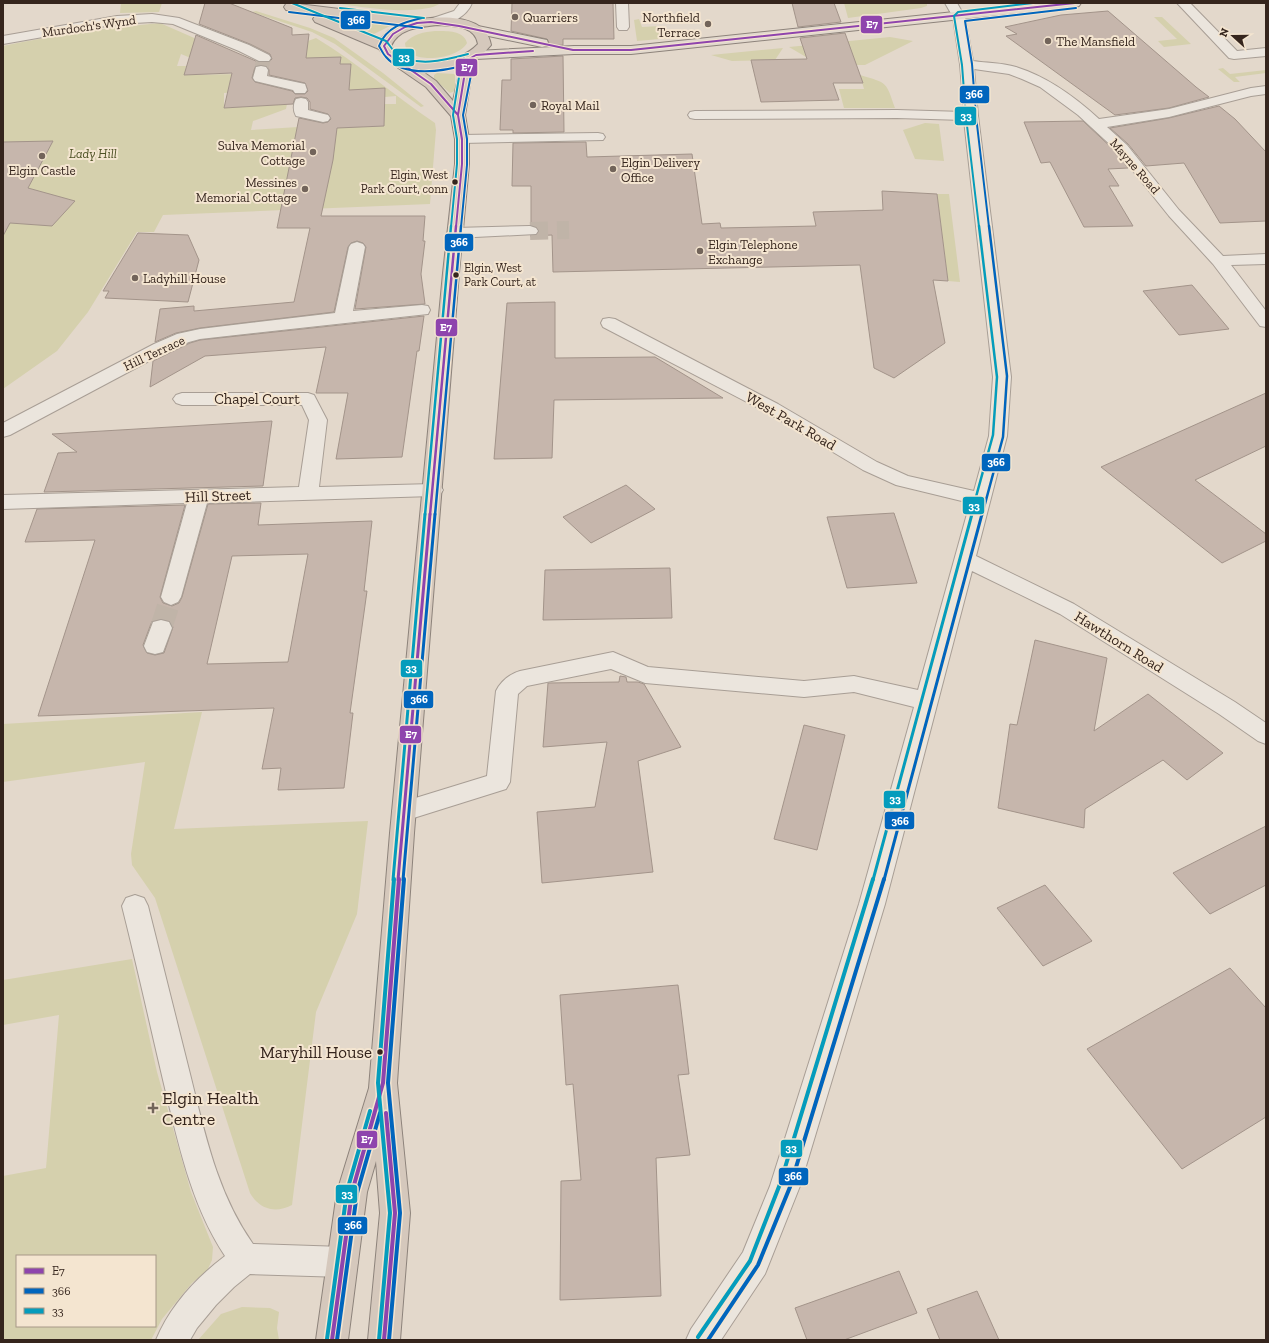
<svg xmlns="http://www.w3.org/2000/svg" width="1269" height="1343" viewBox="0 0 1269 1343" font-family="'Zilla Slab',serif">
  <rect width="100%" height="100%" fill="#e3d8cb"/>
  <!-- green -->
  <path fill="#d5d0ad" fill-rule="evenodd" d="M 121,3 L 162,3 L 159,12 L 120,13 Z
    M 335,3 L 441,3 C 421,17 359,7 335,3 Z
    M 844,3 L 927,3 L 927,6 L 921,8 L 848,18 Z
    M 256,11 L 310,28 L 334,38 L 383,73 L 424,106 L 421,107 L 335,44 L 312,32 L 252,12 Z
    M 1154,17 L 1162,17 L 1191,44 L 1164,47 L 1158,41 L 1177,39 Z
    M 639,19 L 642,27 L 661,26 L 666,33 L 671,38 L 637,41 L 634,20 Z
    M 341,21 L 347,21 L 392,25 L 374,34 Z
    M 160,23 L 240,58 L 198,61 L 181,54 L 177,66 L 186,66 L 185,75 L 241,74 L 265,90 L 224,93 L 224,108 L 287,104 L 286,109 L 253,121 L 251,130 L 363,123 L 363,127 L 383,126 L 384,104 L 396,104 L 396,96 L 385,97 L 385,89 L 338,91 L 351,71 L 351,64 L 340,64 L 341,57 L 295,59 L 308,41 L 316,38 C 358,63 394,96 435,123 L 436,130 L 430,204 L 163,215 L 154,232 L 137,232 L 88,312 L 57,351 L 3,389 L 3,46 C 55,35 107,28 160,23 Z
    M 435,31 C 446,31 464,30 467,43 C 458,60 406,66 405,43 C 413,34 424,32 435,31 Z
    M 890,37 L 913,41 L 865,65 L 857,65 L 806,57 L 789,47 Z
    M 783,48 L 775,60 L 732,61 L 711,55 Z
    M 1223,68 L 1230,74 L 1266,70 L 1266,73 L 1235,77 L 1240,82 L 1234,82 L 1218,69 Z
    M 437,73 L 455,74 L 455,91 L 450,93 L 434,79 L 434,75 Z
    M 860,75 C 888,83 886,82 895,108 L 844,108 L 839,89 L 864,89 Z
    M 925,123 L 939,124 L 944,161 L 915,159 L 903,130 Z
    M 937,194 L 949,194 L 960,282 L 948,281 Z
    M 202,712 L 174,829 L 368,821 L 357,914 L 316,1012 L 292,1205 C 275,1214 259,1209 250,1193 L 155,898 L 132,865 L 131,854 L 145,762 L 3,782 L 3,724 Z
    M 132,959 L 157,1072 L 191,1192 L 213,1247 L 212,1260 L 207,1271 L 192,1283 L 162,1319 L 151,1340 L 3,1340 L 3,1176 L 46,1168 L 59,1015 L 3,1025 L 3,980 ZM 17,1256 L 155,1256 L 155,1326 L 17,1326 Z
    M 242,1307 L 270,1308 L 279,1312 L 277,1328 L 279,1340 L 198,1340 L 221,1314 Z"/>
  <!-- building -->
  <path fill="#c6b6ac" stroke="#a3948a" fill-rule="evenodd" d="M 205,3 L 229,3 L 292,28 L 292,35 L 309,34 L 306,58 L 341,57 L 340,64 L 351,64 L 349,90 L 385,88 L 384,126 L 337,128 L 333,160 L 321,216 L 425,216 L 423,241 L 425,241 L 421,274 L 425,304 L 355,309 L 366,247 L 363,243 L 357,241 L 351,243 L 348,247 L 334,312 L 200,328 L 176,333 L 155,342 L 160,309 L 194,306 L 194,311 L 294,302 L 310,228 L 277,228 L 299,118 L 323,123 L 328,122 L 331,119 L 328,114 L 310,109 L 310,102 L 307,98 L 301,97 L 295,98 L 293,104 L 224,108 L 232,73 L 184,75 L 196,35 L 258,62 L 269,62 L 272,59 L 270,54 L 250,44 L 199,24 ZM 261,65 L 267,66 L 269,70 L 269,75 L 305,83 L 308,91 L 305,94 L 295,94 L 292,91 L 255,82 L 252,78 L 255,67 Z
    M 512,3 L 613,3 L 614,39 L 563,39 L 563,45 L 549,46 L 549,43 L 547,39 L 511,31 Z
    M 792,3 L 834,3 L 841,22 L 798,27 Z
    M 1108,11 L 1196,87 L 1209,97 L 1169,108 L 1115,115 L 1006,36 L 1017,34 L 1005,27 L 1061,15 Z
    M 845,33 L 863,83 L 833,83 L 839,100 L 761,102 L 751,60 L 807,59 L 800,38 Z
    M 563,56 L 564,132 L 513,133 L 513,130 L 500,130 L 502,80 L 511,80 L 511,59 Z
    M 1219,106 L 1235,119 L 1266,152 L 1266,221 L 1220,223 L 1184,163 L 1146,166 L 1128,144 L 1110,128 L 1169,118 Z
    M 1083,121 L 1116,152 L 1128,168 L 1108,169 L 1119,186 L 1109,186 L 1133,226 L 1084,227 L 1050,162 L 1041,163 L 1024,122 Z
    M 53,141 L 28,188 L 75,201 L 52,226 L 10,223 L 3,236 L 3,142 Z
    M 586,142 L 587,157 L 692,154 L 702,224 L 720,223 L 721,228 L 816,226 L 813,212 L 883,210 L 882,191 L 937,194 L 948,281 L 933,280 L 945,343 L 894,378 L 874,368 L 860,265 L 553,272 L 552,235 L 530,236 L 536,236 L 539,232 L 537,227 L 531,225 L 531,186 L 512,186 L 513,143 Z
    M 138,233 L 188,235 L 199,260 L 188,302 L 105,298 L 109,291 L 103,291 Z
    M 1192,285 L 1229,329 L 1179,335 L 1143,291 Z
    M 555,302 L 555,358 L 655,357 L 723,398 L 554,400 L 552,458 L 494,459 L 507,303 Z
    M 424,316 L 419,351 L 417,351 L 402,457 L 336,459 L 348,393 L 316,393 L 326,347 L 205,356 L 150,387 L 153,361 L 190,343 L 200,340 Z
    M 1266,393 L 1266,446 L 1195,480 L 1266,534 L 1266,541 L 1222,563 L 1101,467 Z
    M 272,421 L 263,486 L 44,492 L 58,453 L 77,452 L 52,434 Z
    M 626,485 L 655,509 L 591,543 L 563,517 Z
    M 261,503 L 258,525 L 372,521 L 364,591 L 367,591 L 350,713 L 353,713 L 344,788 L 278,790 L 281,768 L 262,769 L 274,708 L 38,716 L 95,540 L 25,542 L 37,509 L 185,505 L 160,597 L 163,603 L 172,606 L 179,603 L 182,597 L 208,504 ZM 308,554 L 288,662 L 207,664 L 232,556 ZM 161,619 L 169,621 L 173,627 L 164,653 L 155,655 L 147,653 L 143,645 L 152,621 Z
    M 894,513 L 917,583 L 847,588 L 827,517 Z
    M 670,568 L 672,618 L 543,620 L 545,570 Z
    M 1035,640 L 1107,658 L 1094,731 L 1148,694 L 1223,753 L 1187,780 L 1163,760 L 1085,809 L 1084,828 L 998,808 L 1010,724 L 1017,725 Z
    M 620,676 L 626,677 L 627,682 L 638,682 L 644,684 L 681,747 L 638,761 L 653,872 L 542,883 L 537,812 L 595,807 L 607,742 L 543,747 L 548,683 L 619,682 Z
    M 804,725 L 845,735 L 817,850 L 774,839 Z
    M 1266,826 L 1266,885 L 1210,914 L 1173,873 Z
    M 1045,885 L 1092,941 L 1043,966 L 997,908 Z
    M 1230,968 L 1266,1008 L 1266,1117 L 1182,1169 L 1087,1049 Z
    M 678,985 L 689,1074 L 678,1075 L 690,1155 L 656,1158 L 661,1296 L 560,1300 L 561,1181 L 581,1180 L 573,1084 L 566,1085 L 560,995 Z
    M 899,1271 L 917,1313 L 844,1340 L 807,1340 L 795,1308 Z
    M 977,1291 L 999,1340 L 940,1340 L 927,1309 Z"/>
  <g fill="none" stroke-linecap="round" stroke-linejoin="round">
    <!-- minor-tunnel-far2 -->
    <path stroke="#c0b4a8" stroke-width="14" stroke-dasharray="14 7" stroke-linecap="butt" d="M 261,70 L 264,58"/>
    <!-- minor-tunnel-far1 -->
    <path stroke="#c0b4a8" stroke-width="18" stroke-dasharray="18 9" stroke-linecap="butt" d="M 530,231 L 569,230"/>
    <!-- minor-tunnel -->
    <path stroke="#c0b4a8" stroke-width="22" stroke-dasharray="22 11" stroke-linecap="butt" d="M 161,628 L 171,597"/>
    <defs>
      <path id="minor" d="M 460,3 L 472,3 C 467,17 447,27 433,24 L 431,21 L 433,18 L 454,11 Z
        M 616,3 L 628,3 L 629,27 L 627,30 L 619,30 L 617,27 Z
        M 945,3 L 957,3 L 965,17 L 973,61 C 987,63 1003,63 1016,67 C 1048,77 1075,97 1099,119 L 1169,109 L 1251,88 L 1266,86 L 1266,94 L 1251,96 L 1169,117 L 1107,127 L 1127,145 L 1179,210 L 1223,256 L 1266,254 L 1266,264 L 1231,265 L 1266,311 L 1266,327 L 1260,326 L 1213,264 L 1169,216 L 1117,151 L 1078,115 L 1040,87 L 1022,79 L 1009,74 L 974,69 L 978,116 L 1011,377 L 1007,436 L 976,556 L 1074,604 L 1235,702 L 1266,723 L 1266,744 L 1258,741 L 1219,714 L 1060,614 L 972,571 L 885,904 L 800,1186 L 765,1274 L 721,1340 L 686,1340 L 691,1329 L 743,1252 L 770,1186 L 859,904 L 914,707 L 854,692 L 804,697 L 645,683 L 611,669 L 527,686 L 518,694 L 510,782 L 506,789 L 404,821 L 396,818 L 392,811 L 396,804 L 487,776 L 496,691 C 501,681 510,674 520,671 L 613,652 L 648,667 L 804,681 L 854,676 L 918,690 L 970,503 L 896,485 L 863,470 L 766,412 L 603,327 L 601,323 L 603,319 L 609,318 L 615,319 L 778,404 L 877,462 L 908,476 L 974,491 L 989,436 L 993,377 L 964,120 L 897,118 L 695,119 L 690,118 L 688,115 L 690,112 L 695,111 L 897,110 L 964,112 L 960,64 L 953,17 Z
        M 1177,3 L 1190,3 L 1237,51 L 1266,48 L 1266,56 L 1234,59 L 1229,58 Z
        M 152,14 L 179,18 L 249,45 L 269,55 L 271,58 L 269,61 L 259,61 L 239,51 L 173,24 L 152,22 L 117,24 L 3,44 L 3,36 L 117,16 Z
        M 261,66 L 266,67 L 268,70 L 267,76 L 305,84 L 307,90 L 305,93 L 295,93 L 293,90 L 255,81 L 253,78 L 256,67 Z
        M 301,98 L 306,99 L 308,102 L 308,110 L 328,115 L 330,118 L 328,121 L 323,122 L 296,116 C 293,111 293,104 296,99 Z
        M 598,133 L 603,134 L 605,137 L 603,140 L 462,143 L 457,142 L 455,139 L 457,136 L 462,135 Z
        M 530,226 L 536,228 L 538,231 L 536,234 L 455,238 L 449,236 L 447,233 L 449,230 L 455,228 Z
        M 357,242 L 363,244 L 365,247 L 353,311 L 422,305 L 428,306 L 430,310 L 428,314 L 200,339 L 189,342 L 166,352 L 10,435 L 3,437 L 3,423 L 154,344 L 177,334 L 200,329 L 335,313 L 349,247 L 351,244 Z
        M 182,393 L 308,393 L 314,395 L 327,420 L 319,487 L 433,484 L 440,485 L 443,490 L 440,495 L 433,496 L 207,503 L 181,597 L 178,602 L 171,605 L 164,602 L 161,597 L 187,503 L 3,509 L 3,495 L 299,487 L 309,420 L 302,405 L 182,405 L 176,403 L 173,399 L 176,395 Z
        M 161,620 L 169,622 L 172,628 L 163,652 L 155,654 L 147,652 L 144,646 L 153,622 Z
        M 135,895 L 144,898 L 148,906 C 162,962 176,1018 190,1074 C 205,1134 217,1193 253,1244 L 343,1247 L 354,1251 L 358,1262 L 354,1273 L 343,1277 L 250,1274 L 234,1287 L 216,1305 L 197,1328 L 190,1340 L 156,1340 C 170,1306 196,1278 225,1256 C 191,1205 178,1142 164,1084 C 150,1025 137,965 122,906 L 126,898 Z"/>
      <path id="major" d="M 1040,3 L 1081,3 L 1079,6 L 1075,7 L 631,54 L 574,54 L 476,59 L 471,58 L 469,55 L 471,52 L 476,51 L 574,46 L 631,46 Z
        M 478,26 L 542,39 L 547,40 L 548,43 L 547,46 L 542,47 L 474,33 L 472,30 L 474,27 Z"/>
      <path id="highway" d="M 290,3 L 422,19 C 445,16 486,15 491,45 L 481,56 L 475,59 L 471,78 L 465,115 L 469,139 L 469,164 L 459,273 L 414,833 L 397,1083 L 410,1213 L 400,1340 L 368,1340 L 380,1213 L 376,1161 L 367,1192 L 348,1340 L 316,1340 L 337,1192 L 369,1088 L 390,833 L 443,273 L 455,164 L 455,139 L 451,116 L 426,87 L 397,67 L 396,63 L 387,58 L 379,49 L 315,22 L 313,19 L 315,16 L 323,16 L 380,40 L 388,31 L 401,24 L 286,10 L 284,7 L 286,4 ZM 437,25 C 453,26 475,25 478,44 C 457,66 411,71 391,46 C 399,28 420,27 437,25 ZM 461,65 L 453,101 L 436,81 L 419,69 L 434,70 Z"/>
    </defs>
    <!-- minor casing -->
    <use href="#minor" stroke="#a89e95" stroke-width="2"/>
    <!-- major casing -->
    <use href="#major" stroke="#8d837b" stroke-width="2"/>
    <!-- highway casing -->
    <use href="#highway" stroke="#8d837b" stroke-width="2"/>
    <!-- minor -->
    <use href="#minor" fill="#ebe5dd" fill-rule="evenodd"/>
    <!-- major -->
    <use href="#major" fill="#e2d9ce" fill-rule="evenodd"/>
    <!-- highway -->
    <use href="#highway" fill="#d5c8bc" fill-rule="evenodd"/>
    <defs>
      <path id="bus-1-far3" d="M 462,140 L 458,115 L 464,78 L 469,59 L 476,55 L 533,51
        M 456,227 L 462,164 L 462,139 L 458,115 L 431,84 L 388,54 L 384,46 L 393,34 L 405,27 L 417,23 L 431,22 L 459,26 L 573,50 L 631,50 L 1075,3"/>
      <path id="bus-1-far2" d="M 430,515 L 456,226"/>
      <path id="bus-1-far1" d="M 398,880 L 430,514"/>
      <path id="bus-1" d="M 332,1340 L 352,1192 L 383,1083 L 399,879
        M 384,1340 L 395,1213 L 386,1113"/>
      <path id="bus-2-far3" d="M 289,12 L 422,28
        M 422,18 C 404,22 386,27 379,46 C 381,49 383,54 386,57 C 405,79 445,71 470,64
        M 461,227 L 467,165 L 467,139 L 463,115 L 474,60
        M 989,227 L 976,116 L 972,64 L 965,21 L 1076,8"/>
      <path id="bus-2-far2" d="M 435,515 L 461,226
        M 982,515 L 1003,437 L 1007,376 L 989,226"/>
      <path id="bus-2-far1" d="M 403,880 L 435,514
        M 884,880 L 982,514"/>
      <path id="bus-2" d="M 337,1340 L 357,1193 L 380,1113
        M 389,1340 L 400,1213 L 388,1083 L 404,879
        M 708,1340 L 758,1265 L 790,1187 L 884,879"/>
      <path id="bus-3-far3" d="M 292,3 L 386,41 C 389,44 391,48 394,51 C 413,69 446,60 468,54
        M 340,8 L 424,18
        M 451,227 L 457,164 L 457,139 L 453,115 L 459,77 L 464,58
        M 979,227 L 966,117 L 962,65 L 954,16 L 958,12 L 1033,3"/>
      <path id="bus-3-far2" d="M 425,515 L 451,226
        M 971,515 L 993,435 L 997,377 L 979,226"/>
      <path id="bus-3-far1" d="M 393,880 L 425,514
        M 873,880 L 972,514"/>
      <path id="bus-3" d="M 698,1337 L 750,1261 L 780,1184 L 873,879
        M 327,1339 L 347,1191 L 370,1111
        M 379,1340 L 390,1213 L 378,1083 L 394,879"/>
    </defs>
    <!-- bus-1-far3 casing -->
    <use href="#bus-1-far3" stroke="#f4e5d0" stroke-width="4"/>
    <!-- bus-1-far2 casing -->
    <use href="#bus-1-far2" stroke="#f4e5d0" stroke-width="5"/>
    <!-- bus-1-far1 casing -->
    <use href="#bus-1-far1" stroke="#f4e5d0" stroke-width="6"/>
    <!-- bus-1 casing -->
    <use href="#bus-1" stroke="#f4e5d0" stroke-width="7"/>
    <!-- bus-2-far3 casing -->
    <use href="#bus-2-far3" stroke="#f4e5d0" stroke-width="4"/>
    <!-- bus-2-far2 casing -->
    <use href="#bus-2-far2" stroke="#f4e5d0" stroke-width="5"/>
    <!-- bus-2-far1 casing -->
    <use href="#bus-2-far1" stroke="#f4e5d0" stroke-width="6"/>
    <!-- bus-2 casing -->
    <use href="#bus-2" stroke="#f4e5d0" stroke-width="7"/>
    <!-- bus-3-far3 casing -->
    <use href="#bus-3-far3" stroke="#f4e5d0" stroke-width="4"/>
    <!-- bus-3-far2 casing -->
    <use href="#bus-3-far2" stroke="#f4e5d0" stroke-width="5"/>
    <!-- bus-3-far1 casing -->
    <use href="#bus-3-far1" stroke="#f4e5d0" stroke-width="6"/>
    <!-- bus-3 casing -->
    <use href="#bus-3" stroke="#f4e5d0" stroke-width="7"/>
    <!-- bus-1-far3 -->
    <use href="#bus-1-far3" stroke="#8e44ad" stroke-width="2"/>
    <!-- bus-1-far2 -->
    <use href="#bus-1-far2" stroke="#8e44ad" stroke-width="2.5"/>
    <!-- bus-1-far1 -->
    <use href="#bus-1-far1" stroke="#8e44ad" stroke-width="3"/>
    <!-- bus-1 -->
    <use href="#bus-1" stroke="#8e44ad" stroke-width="4"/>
    <!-- bus-2-far3 -->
    <use href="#bus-2-far3" stroke="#0065bd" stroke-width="2"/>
    <!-- bus-2-far2 -->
    <use href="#bus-2-far2" stroke="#0065bd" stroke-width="2.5"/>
    <!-- bus-2-far1 -->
    <use href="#bus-2-far1" stroke="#0065bd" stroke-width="3"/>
    <!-- bus-2 -->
    <use href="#bus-2" stroke="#0065bd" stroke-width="4"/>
    <!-- bus-3-far3 -->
    <use href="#bus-3-far3" stroke="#059cbc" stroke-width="2"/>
    <!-- bus-3-far2 -->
    <use href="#bus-3-far2" stroke="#059cbc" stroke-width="2.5"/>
    <!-- bus-3-far1 -->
    <use href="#bus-3-far1" stroke="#059cbc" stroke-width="3"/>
    <!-- bus-3 -->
    <use href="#bus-3" stroke="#059cbc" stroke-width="4"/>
  </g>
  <!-- markers -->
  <g fill="#72645a" stroke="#f4e5d0" stroke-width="1.5">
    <circle cx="515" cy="17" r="4"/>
    <circle cx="708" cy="24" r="4"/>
    <circle cx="1048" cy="41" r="4"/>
    <circle cx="533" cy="105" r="4"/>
    <circle cx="313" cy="152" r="4"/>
    <circle cx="42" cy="156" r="4"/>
    <circle cx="613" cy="169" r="4"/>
    <circle cx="305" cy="189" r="4"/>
    <circle cx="700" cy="251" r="4"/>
    <circle cx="135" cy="278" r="4"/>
    <path d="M151 1102h4v4h4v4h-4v4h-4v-4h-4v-4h4z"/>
  </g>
  <g fill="#35251d" stroke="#f4e5d0" stroke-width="1.5">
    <circle cx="455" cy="182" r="3.5"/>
    <circle cx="456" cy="275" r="3.5"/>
    <circle cx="380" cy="1052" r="3.5"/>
  </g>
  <g text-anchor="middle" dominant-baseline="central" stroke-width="4" stroke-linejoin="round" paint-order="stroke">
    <!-- far-bus labels -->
    <g font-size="12" fill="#35251d" stroke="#f4e5d0" text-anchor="end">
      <text x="448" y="175">Elgin, West<tspan x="448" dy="14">Park Court, conn</tspan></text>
      <text x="464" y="268" text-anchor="start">Elgin, West<tspan x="464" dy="14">Park Court, at</tspan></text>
    </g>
    <!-- far-poi labels -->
    <g font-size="13" fill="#35251d" stroke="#f4e5d0" text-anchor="start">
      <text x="523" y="17">Quarriers</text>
      <text x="700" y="17" text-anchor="end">Northfield<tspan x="700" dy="15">Terrace</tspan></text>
      <text x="1056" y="41">The Mansfield</text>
      <text x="541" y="105">Royal Mail</text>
      <text x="305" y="145" text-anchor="end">Sulva Memorial<tspan x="305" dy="15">Cottage</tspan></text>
      <text x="621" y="162">Elgin Delivery<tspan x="621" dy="15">Office</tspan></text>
      <text x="42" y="170" text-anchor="middle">Elgin Castle</text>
      <text x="297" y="182" text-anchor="end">Messines<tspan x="297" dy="15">Memorial Cottage</tspan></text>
      <text x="708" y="244">Elgin Telephone<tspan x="708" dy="15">Exchange</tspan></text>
      <text x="143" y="278">Ladyhill House</text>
    </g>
    <!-- far-street labels -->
    <g font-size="13" fill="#35251d" stroke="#f4e5d0">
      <text transform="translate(89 26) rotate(-8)">Murdoch's Wynd</text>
      <text transform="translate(1135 166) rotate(49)">Mayne Road</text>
      <text transform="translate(154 353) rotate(-25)">Hill Terrace</text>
    </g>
    <!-- far-park labels -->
    <g font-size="13" font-style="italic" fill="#4d5124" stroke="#f4e5d0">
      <text x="93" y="153">Lady Hill</text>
    </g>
    <!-- street labels -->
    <g font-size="15" fill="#35251d" stroke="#f4e5d0">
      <text x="257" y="399">Chapel Court</text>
      <text transform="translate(791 421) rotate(30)">West Park Road</text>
      <text transform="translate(218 496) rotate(-2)">Hill Street</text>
      <text transform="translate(1119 642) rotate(32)">Hawthorn Road</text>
    </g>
    <!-- near-bus labels -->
    <g font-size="17" fill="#35251d" stroke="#f4e5d0" text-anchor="end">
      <text x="372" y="1052">Maryhill House</text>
    </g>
    <!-- near-poi labels -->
    <g font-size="18" fill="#35251d" stroke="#f4e5d0" text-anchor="start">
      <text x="162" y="1098">Elgin Health<tspan x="162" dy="21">Centre</tspan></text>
    </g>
  </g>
  <g stroke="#f4e5d0" stroke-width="1.5">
    <rect x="340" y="10" width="31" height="20" rx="4" fill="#0065bd"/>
    <rect x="860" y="15" width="23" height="19" rx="4" fill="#8e44ad"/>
    <rect x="392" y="48" width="23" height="19" rx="4" fill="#059cbc"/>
    <rect x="455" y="58" width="23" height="19" rx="4" fill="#8e44ad"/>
    <rect x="959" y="85" width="31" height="19" rx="4" fill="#0065bd"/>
    <rect x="954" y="106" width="23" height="20" rx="4" fill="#059cbc"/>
    <rect x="444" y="233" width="30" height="19" rx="4" fill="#0065bd"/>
    <rect x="435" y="318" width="23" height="19" rx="4" fill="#8e44ad"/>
    <rect x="981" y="453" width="30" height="19" rx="4" fill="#0065bd"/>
    <rect x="962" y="496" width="23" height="19" rx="4" fill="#059cbc"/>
    <rect x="400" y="659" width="23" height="19" rx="4" fill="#059cbc"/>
    <rect x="403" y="690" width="31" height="19" rx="4" fill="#0065bd"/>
    <rect x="399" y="725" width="23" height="19" rx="4" fill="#8e44ad"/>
    <rect x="883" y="790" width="23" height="19" rx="4" fill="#059cbc"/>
    <rect x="884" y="811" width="31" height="19" rx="4" fill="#0065bd"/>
    <rect x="356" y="1130" width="22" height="19" rx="4" fill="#8e44ad"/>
    <rect x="780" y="1139" width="23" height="19" rx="4" fill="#059cbc"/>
    <rect x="778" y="1167" width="31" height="19" rx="4" fill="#0065bd"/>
    <rect x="335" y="1184" width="23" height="20" rx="4" fill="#059cbc"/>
    <rect x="337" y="1216" width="31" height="19" rx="4" fill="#0065bd"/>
  </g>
  <g font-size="11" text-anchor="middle" font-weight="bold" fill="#fff">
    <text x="356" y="24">366</text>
    <text x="872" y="28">E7</text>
    <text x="404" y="61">33</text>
    <text x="467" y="71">E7</text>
    <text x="974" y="98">366</text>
    <text x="966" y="120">33</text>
    <text x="459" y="246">366</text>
    <text x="446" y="331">E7</text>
    <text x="996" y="466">366</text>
    <text x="974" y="510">33</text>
    <text x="411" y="672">33</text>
    <text x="419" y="703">366</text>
    <text x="411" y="738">E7</text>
    <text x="895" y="803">33</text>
    <text x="900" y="825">366</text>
    <text x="367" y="1143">E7</text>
    <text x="791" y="1152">33</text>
    <text x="793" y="1180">366</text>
    <text x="347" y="1198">33</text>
    <text x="353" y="1229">366</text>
  </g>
  <!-- border -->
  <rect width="1269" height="1343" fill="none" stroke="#35251d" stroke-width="8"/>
  <!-- legend -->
  <rect x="16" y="1255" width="140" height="72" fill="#f4e5d0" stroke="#a89888"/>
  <rect x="24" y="1268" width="20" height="6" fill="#8e44ad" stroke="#a89888"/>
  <text x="52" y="1275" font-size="12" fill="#35251d">E7</text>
  <rect x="24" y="1288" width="20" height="6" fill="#0065bd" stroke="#a89888"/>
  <text x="52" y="1295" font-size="12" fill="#35251d">366</text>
  <rect x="24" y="1308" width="20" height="6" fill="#059cbc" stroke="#a89888"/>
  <text x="52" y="1315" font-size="12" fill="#35251d">33</text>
  <!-- north arrow -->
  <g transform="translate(1233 36) rotate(291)" stroke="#f4e5d0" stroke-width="3" paint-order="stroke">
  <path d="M0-3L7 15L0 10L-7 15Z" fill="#35251d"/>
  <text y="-6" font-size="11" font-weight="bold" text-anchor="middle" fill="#35251d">N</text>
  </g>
</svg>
